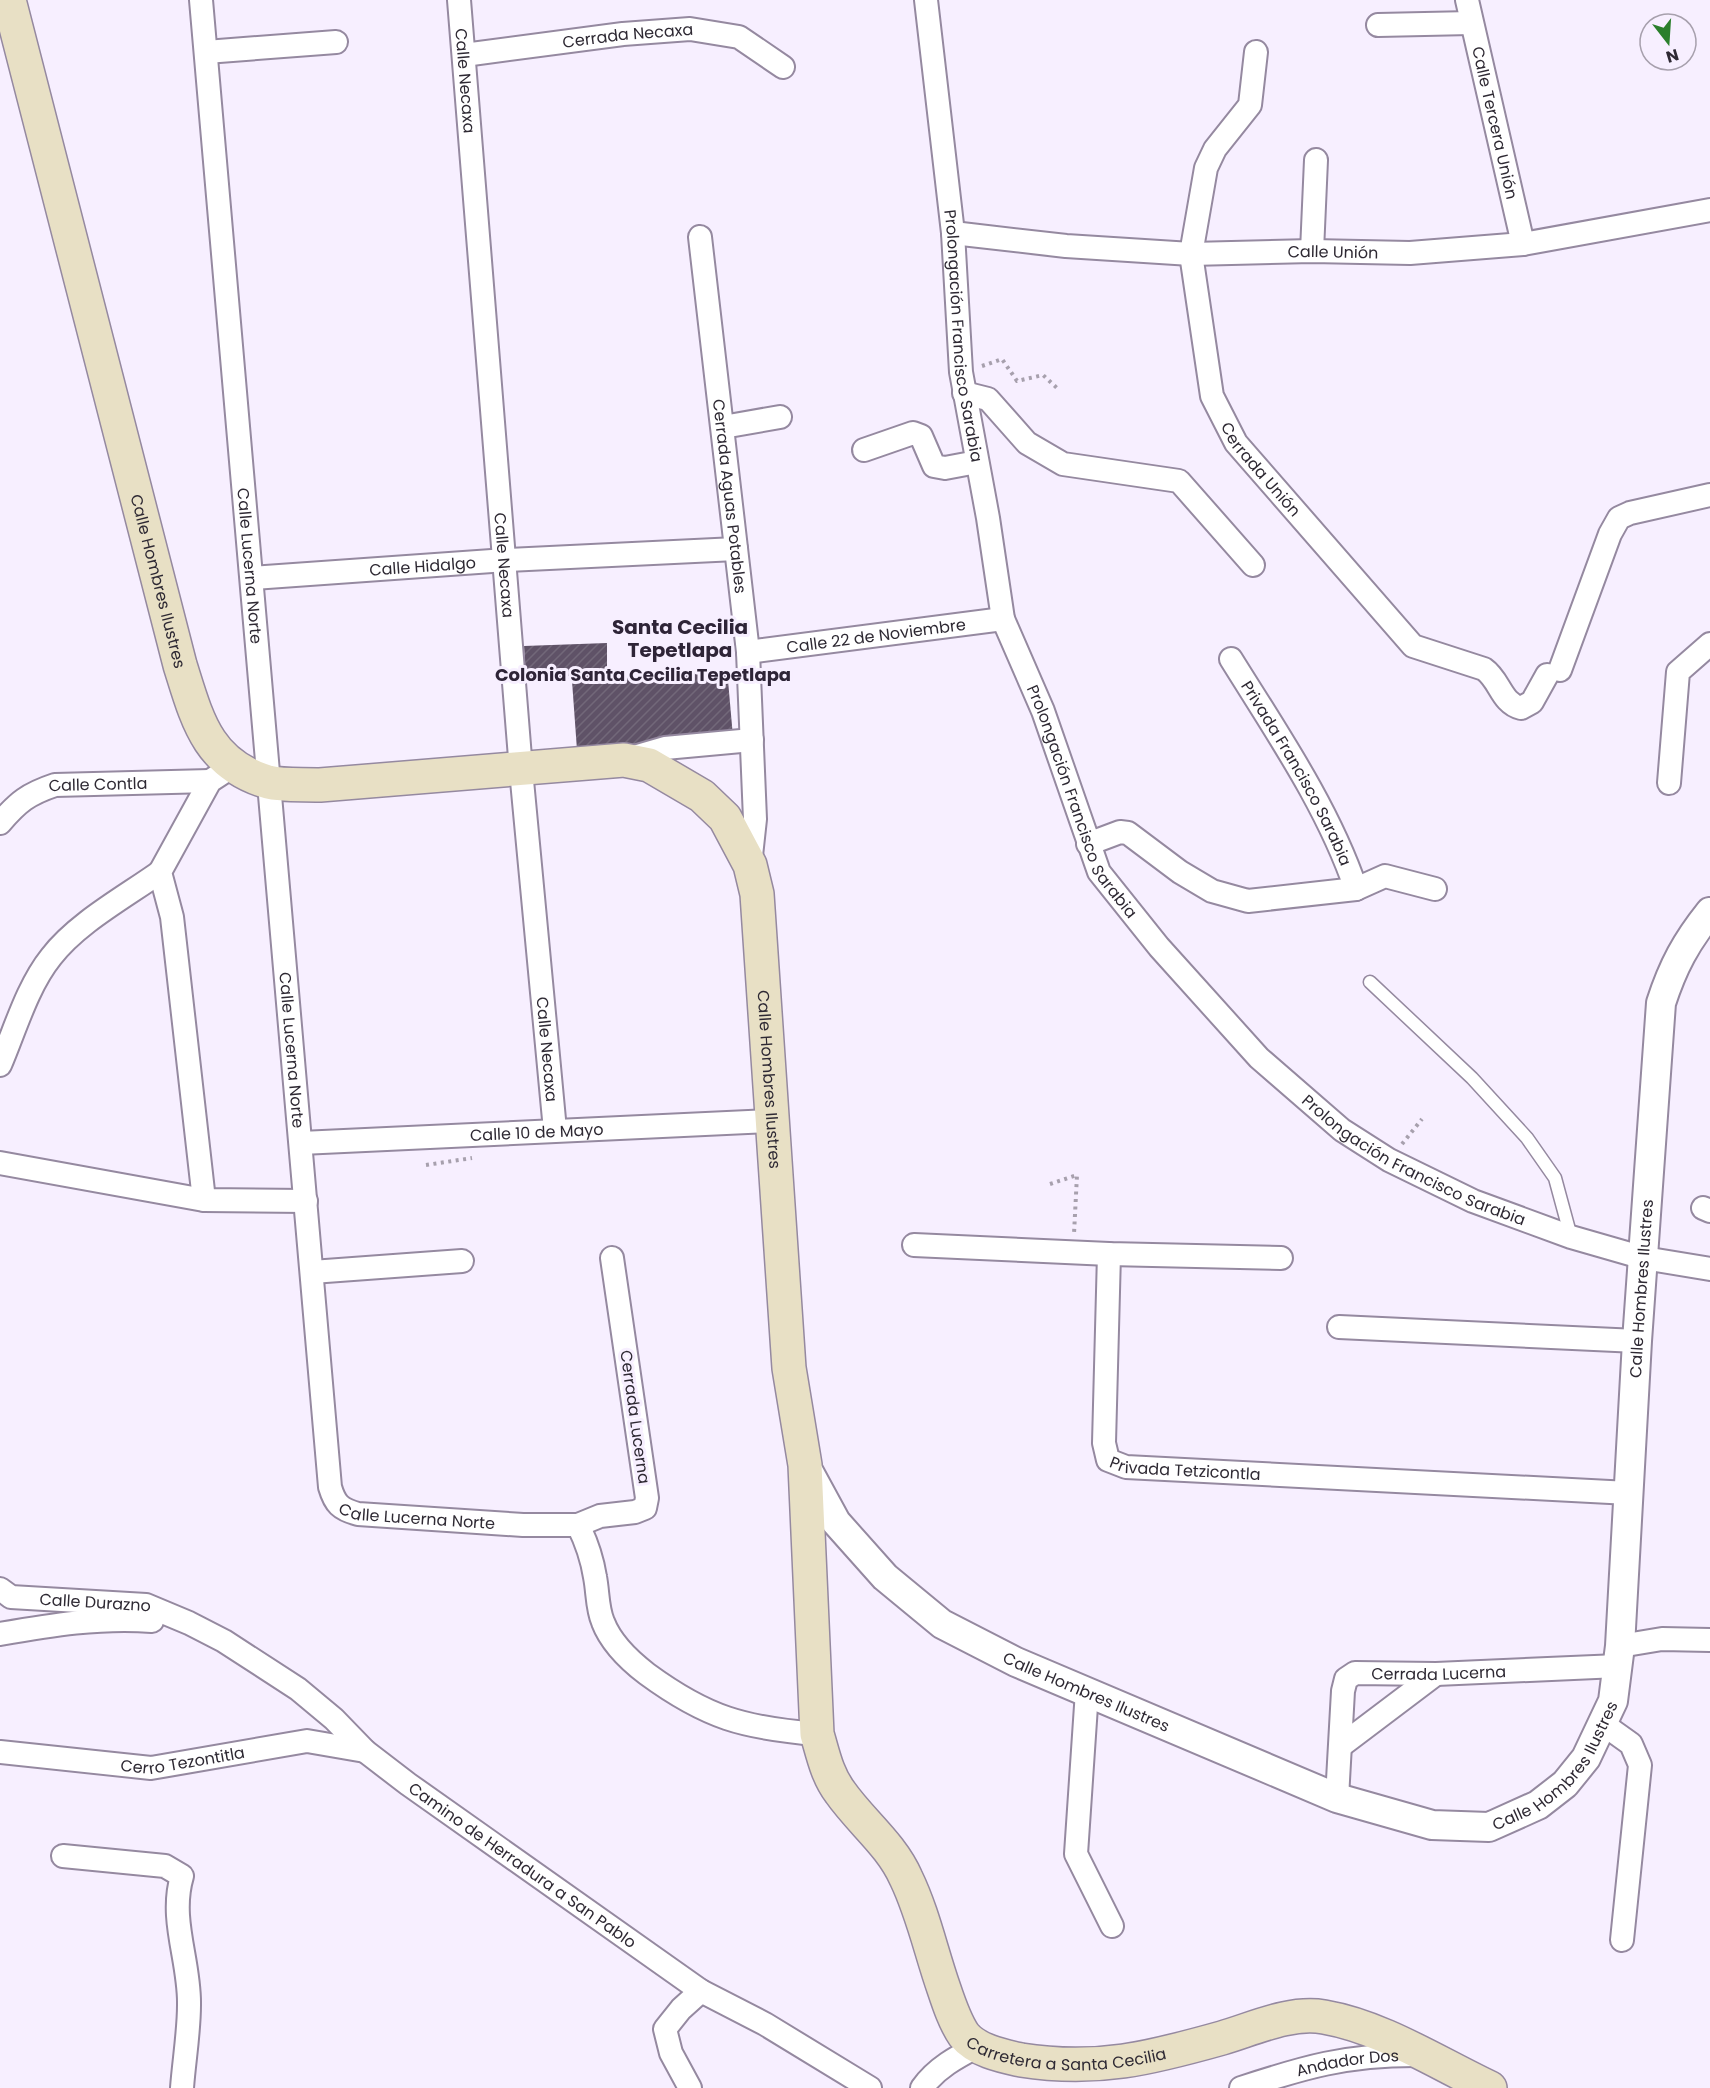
<svg xmlns="http://www.w3.org/2000/svg" width="1710" height="2088" viewBox="0 0 1710 2088" font-family="Poppins,sans-serif">
  <defs>
    <pattern id="building-hatch" width="6" height="6" patternUnits="userSpaceOnUse" patternTransform="scale(1.5)"><rect width="6" height="6" fill="#5f5267"/><path d="M-1 1l2-2M0 6l6-6M5 7l2-2" fill="none" stroke="#726879"/></pattern>
  </defs>
  <rect width="100%" height="100%" fill="#f7efff"/>
  <!-- building -->
  <path fill="url(#building-hatch)" d="M 607,643 L 607,677 L 526,680 L 524,646 Z
    M 727,669 L 733,737 L 577,750 L 572,681 Z"/>
  <g fill="none" stroke-linecap="round" stroke-linejoin="round">
    <defs>
      <path id="service" d="M 1370,982 L 1472,1078 L 1527,1138 L 1555,1178 L 1571,1237"/>
      <g id="minor">
        <path id="s1" d="M 201,0 L 330,1487 C 335,1504 340,1509 358,1514 L 523,1525 L 578,1525 C 587,1543 592,1558 595,1577 C 598,1592 597,1608 603,1622 C 611,1643 630,1661 647,1674 C 707,1718 744,1728 817,1734"/>
        <path id="s2" d="M 459,0 L 521,770 L 555,1130"/>
        <path id="s3" d="M 926,0 L 953,233 L 961,372 L 988,518 L 1003,619 L 1043,711 L 1099,872 L 1159,947 L 1259,1058 L 1342,1130 L 1389,1160 L 1473,1201 L 1571,1237 L 1644,1258 L 1710,1269"/>
        <path id="s4" d="M 1467,0 L 1523,244"/>
        <path d="M 1378,25 L 1471,23"/>
        <path d="M 206,52 L 336,42"/>
        <path id="s5" d="M 1256,52 L 1250,105 L 1215,149 L 1206,168 L 1191,254 L 1212,396 L 1236,443 L 1413,646 L 1484,669 C 1500,680 1501,703 1521,708 L 1532,702 L 1547,675"/>
        <path id="s6" d="M 464,55 L 623,34 L 690,29 L 739,37 L 783,67"/>
        <path id="s7" d="M 953,233 L 1066,246 L 1191,254 L 1312,251 L 1410,253 L 1523,244 L 1710,210"/>
        <path id="s8" d="M 700,237 L 748,652 L 755,819 L 750,865"/>
        <path d="M 1312,251 L 1316,160"/>
        <path d="M 964,393 L 988,399 L 1027,443 L 1063,464 L 1179,481 L 1253,565"/>
        <path d="M 723,427 L 780,417"/>
        <path d="M 864,450 L 913,433 L 921,436 L 934,466 L 945,468 L 977,462"/>
        <path id="s9" d="M 252,578 L 506,560 L 736,549"/>
        <path id="s10" d="M 748,652 L 1003,619"/>
        <path id="s11" d="M 1231,659 C 1277,733 1328,807 1356,889"/>
        <path d="M 1560,670 L 1610,534 L 1619,518 L 1630,513 L 1710,495"/>
        <path d="M 627,759 L 665,748 L 752,740"/>
        <path d="M 1669,783 L 1678,672 L 1710,644"/>
        <path id="s12" d="M 0,823 C 18,802 28,794 55,785 L 210,781"/>
        <path d="M 1088,844 L 1120,832 L 1128,833 L 1180,872 L 1212,891 L 1248,901 L 1356,889 L 1385,876 L 1435,889"/>
        <path d="M 0,1065 C 15,1030 27,987 51,957 C 77,923 125,897 160,872"/>
        <path id="s13" d="M 301,1143 L 771,1121"/>
        <path d="M 0,1163 L 204,1200 L 306,1201"/>
        <path d="M 204,1200 L 172,917 L 160,872 L 210,781 L 233,766"/>
        <path d="M 1703,1208 L 1710,1211"/>
        <path d="M 914,1245 L 1109,1254 L 1281,1258"/>
        <path id="s14" d="M 1109,1254 L 1104,1443 L 1108,1460 L 1126,1467 L 1629,1493"/>
        <path d="M 312,1272 L 462,1261"/>
        <path d="M 1339,1327 L 1637,1341"/>
        <path d="M 578,1525 L 600,1516 L 635,1512 L 645,1508 L 647,1498 L 612,1258"/>
        <path id="s15" d="M 0,1589 L 11,1597 L 146,1605 L 189,1623 L 224,1641 L 298,1689 L 334,1719 L 365,1751 L 408,1784 L 701,1991 L 765,2024 L 870,2088"/>
        <path d="M 0,1634 C 51,1625 100,1617 152,1621"/>
        <path d="M 1620,1646 L 1662,1639 L 1710,1640"/>
        <path d="M 1087,1691 L 1076,1854 L 1112,1926"/>
        <path d="M 1603,1724 L 1631,1744 L 1640,1765 L 1622,1940"/>
        <path d="M 1342,1745 L 1436,1674"/>
        <path id="s16" d="M 0,1752 L 151,1768 L 307,1741 L 365,1751"/>
        <path id="s17" d="M 1337,1798 L 1343,1691 L 1346,1679 L 1355,1673 L 1436,1674 L 1618,1666"/>
        <path d="M 63,1856 L 165,1866 L 182,1876 C 169,1920 190,1961 189,2005 C 189,2032 184,2061 182,2088"/>
        <path d="M 690,2088 L 671,2053 L 665,2029 L 681,2009 L 701,1991"/>
        <path d="M 922,2088 C 936,2068 957,2057 978,2046"/>
        <path id="s18" d="M 1241,2088 C 1305,2067 1346,2055 1415,2055"/>
      </g>
      <g id="tertiary">
        <path id="s19" d="M 805,1465 L 836,1522 L 885,1577 L 942,1624 L 1016,1662 L 1337,1798 L 1432,1825 L 1489,1827 L 1538,1805 L 1565,1784 L 1586,1758 L 1613,1701 L 1620,1646 L 1637,1341 L 1661,1003 C 1673,966 1686,942 1710,912"/>
      </g>
      <g id="secondary">
        <path id="s20" d="M 9,0 L 180,665 C 197,719 207,764 268,782 C 284,786 303,784 320,785 L 624,760 L 649,765 L 702,796 L 725,818 L 750,865 L 757,894 L 789,1368 L 805,1465 L 817,1734 C 823,1754 827,1775 840,1792 C 861,1822 891,1844 906,1878 C 923,1913 931,1952 944,1989 C 949,2004 955,2022 964,2035 C 977,2051 1003,2056 1021,2060 C 1097,2072 1151,2058 1222,2038 C 1253,2029 1290,2011 1324,2017 C 1382,2027 1437,2063 1490,2088"/>
      </g>
    </defs>
    <!-- service casing -->
    <use href="#service" stroke="#9589a0" stroke-width="15"/>
    <!-- minor casing -->
    <use href="#minor" stroke="#9589a0" stroke-width="26"/>
    <!-- tertiary casing -->
    <use href="#tertiary" stroke="#9589a0" stroke-width="32"/>
    <!-- secondary casing -->
    <use href="#secondary" stroke="#9589a0" stroke-width="36"/>
    <!-- path -->
    <path stroke="#a7a0ad" stroke-width="4" stroke-dasharray="3 4.5" stroke-linecap="butt" d="M 982,366 L 1002,359 L 1017,381 L 1043,375 L 1058,389
      M 1402,1144 L 1422,1119
      M 426,1165 L 472,1158
      M 1050,1184 L 1077,1175 L 1074,1234"/>
    <!-- service -->
    <use href="#service" stroke="#fff" stroke-width="12"/>
    <!-- minor -->
    <use href="#minor" stroke="#fff" stroke-width="22"/>
    <!-- tertiary -->
    <use href="#tertiary" stroke="#fff" stroke-width="28"/>
    <!-- secondary -->
    <use href="#secondary" stroke="#e8e0c5" stroke-width="33"/>
  </g>
  <g text-anchor="middle" dominant-baseline="central" stroke-width="6" stroke-linejoin="round" paint-order="stroke">
    <!-- street labels -->
    <g font-size="16" fill="#2e2933" stroke="#f7efff">
      <text stroke="none"><textPath href="#s6" startOffset="165">Cerrada Necaxa</textPath></text>
      <text stroke="none"><textPath href="#s2" startOffset="81">Calle Necaxa</textPath></text>
      <text stroke="none"><textPath href="#s4" startOffset="126">Calle Tercera Unión</textPath></text>
      <text stroke="none"><textPath href="#s7" startOffset="381">Calle Unión</textPath></text>
      <text stroke="none"><textPath href="#s3" startOffset="338">Prolongación Francisco Sarabia</textPath></text>
      <text stroke="none"><textPath href="#s5" startOffset="450">Cerrada Unión</textPath></text>
      <text stroke="none"><textPath href="#s8" startOffset="261">Cerrada Aguas Potables</textPath></text>
      <text stroke="none"><textPath href="#s2" startOffset="567">Calle Necaxa</textPath></text>
      <text stroke="none"><textPath href="#s9" startOffset="171">Calle Hidalgo</textPath></text>
      <text stroke="none"><textPath href="#s1" startOffset="568">Calle Lucerna Norte</textPath></text>
      <text stroke="none"><textPath href="#s20" startOffset="600">Calle Hombres Ilustres</textPath></text>
      <text stroke="none"><textPath href="#s10" startOffset="129">Calle 22 de Noviembre</textPath></text>
      <text stroke="none"><textPath href="#s11" startOffset="132">Privada Francisco Sarabia</textPath></text>
      <text stroke="none"><textPath href="#s12" startOffset="111">Calle Contla</textPath></text>
      <text stroke="none"><textPath href="#s3" startOffset="824">Prolongación Francisco Sarabia</textPath></text>
      <text stroke="none"><textPath href="#s2" startOffset="1053">Calle Necaxa</textPath></text>
      <text stroke="none"><textPath href="#s1" startOffset="1054">Calle Lucerna Norte</textPath></text>
      <text stroke="none"><textPath href="#s20" startOffset="1586">Calle Hombres Ilustres</textPath></text>
      <text stroke="none"><textPath href="#s13" startOffset="236">Calle 10 de Mayo</textPath></text>
      <text stroke="none"><textPath href="#s3" startOffset="1328">Prolongación Francisco Sarabia</textPath></text>
      <text stroke="none"><textPath href="#s19" startOffset="1398">Calle Hombres Ilustres</textPath></text>
      <text transform="translate(635 1417) rotate(82)">Cerrada Lucerna</text>
      <text stroke="none"><textPath href="#s14" startOffset="285">Privada Tetzicontla</textPath></text>
      <text stroke="none"><textPath href="#s1" startOffset="1593">Calle Lucerna Norte</textPath></text>
      <text stroke="none"><textPath href="#s15" startOffset="98">Calle Durazno</textPath></text>
      <text stroke="none"><textPath href="#s17" startOffset="214">Cerrada Lucerna</textPath></text>
      <text stroke="none"><textPath href="#s19" startOffset="372">Calle Hombres Ilustres</textPath></text>
      <text stroke="none"><textPath href="#s16" startOffset="184">Cerro Tezontitla</textPath></text>
      <text stroke="none"><textPath href="#s19" startOffset="894">Calle Hombres Ilustres</textPath></text>
      <text stroke="none"><textPath href="#s15" startOffset="609">Camino de Herradura a San Pablo</textPath></text>
      <text stroke="none"><textPath href="#s20" startOffset="2690">Carretera a Santa Cecilia</textPath></text>
      <text stroke="none"><textPath href="#s18" startOffset="110">Andador Dos</textPath></text>
    </g>
    <!-- neighbourhood labels -->
    <g font-size="18" font-weight="bold" fill="#2e2437" stroke="#f7efff">
      <text x="643" y="674">Colonia Santa Cecilia Tepetlapa</text>
    </g>
    <!-- quarter labels -->
    <g font-size="20" font-weight="bold" fill="#2e2437" stroke="#f7efff">
      <text x="680" y="627">Santa Cecilia<tspan x="680" dy="23">Tepetlapa</tspan></text>
    </g>
  </g>
  <!-- north arrow -->
  <g transform="translate(1668 42) rotate(163)"><circle r="28" fill="#f7efff" stroke="#a7a0ad" stroke-width="1.5"/>
  <path d="M0-4.5L10 22L0 15L-10 22Z" fill="#2b7f2c"/>
  <text y="-9" font-size="16" font-weight="bold" text-anchor="middle" fill="#2e2933">N</text>
  </g>
</svg>
